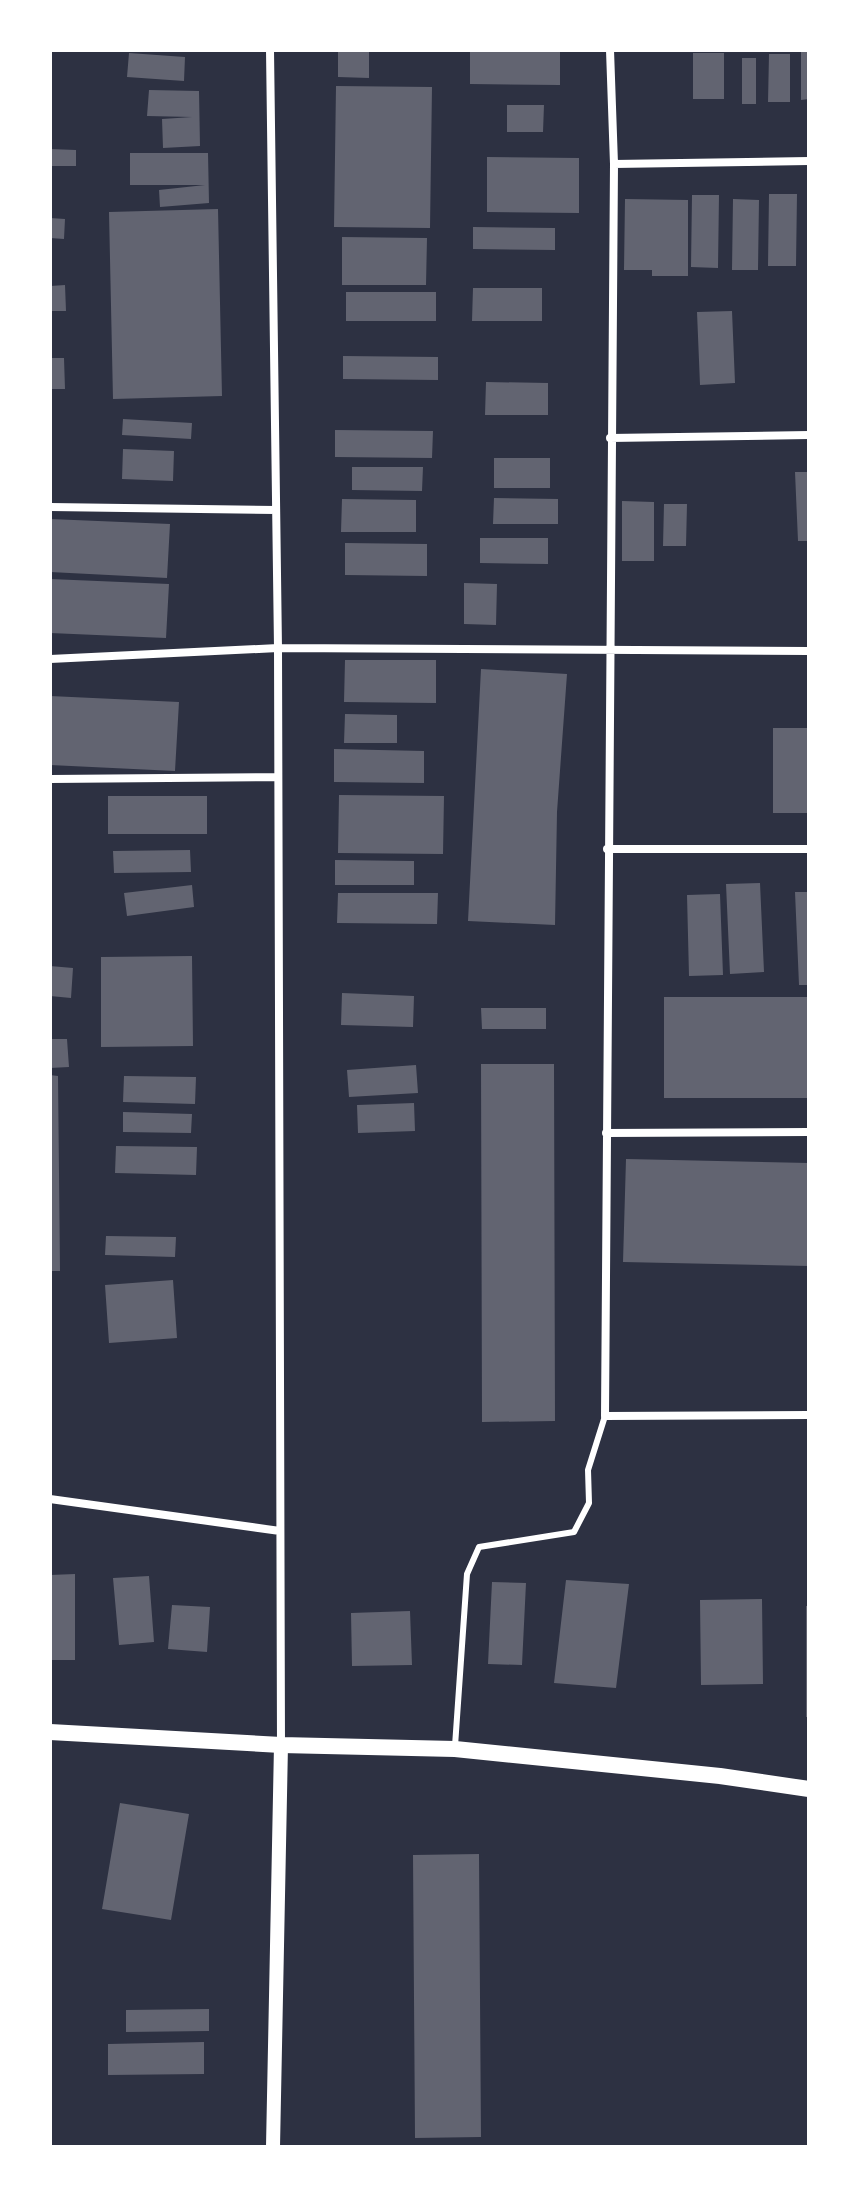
<svg xmlns="http://www.w3.org/2000/svg" width="859" height="2197" viewBox="0 0 859 2197" font-family="'Public Sans',sans-serif">
  <rect width="100%" height="100%" fill="#2d3142"/>
  <!-- building -->
  <path fill="#626471" d="M 338,50 L 369,50 L 369,78 L 338,77 Z
    M 470,50 L 560,50 L 560,85 L 470,84 Z
    M 801,50 L 809,50 L 809,99 L 801,100 Z
    M 129,53 L 185,57 L 184,81 L 127,77 Z
    M 693,53 L 724,53 L 724,99 L 693,99 Z
    M 769,54 L 790,54 L 790,102 L 768,102 Z
    M 742,58 L 756,58 L 756,104 L 742,104 Z
    M 336,86 L 432,87 L 430,228 L 334,227 Z
    M 149,90 L 199,91 L 200,146 L 163,148 L 162,119 L 192,117 L 147,116 Z
    M 507,105 L 544,105 L 543,132 L 507,132 Z
    M 50,149 L 76,150 L 76,166 L 50,166 Z
    M 130,153 L 208,153 L 209,203 L 160,207 L 159,190 L 205,185 L 130,185 Z
    M 487,157 L 579,158 L 579,213 L 487,212 Z
    M 769,194 L 797,194 L 796,266 L 768,266 Z
    M 692,195 L 719,195 L 718,268 L 691,267 Z
    M 625,199 L 688,200 L 688,276 L 652,276 L 652,270 L 624,270 Z
    M 733,199 L 759,200 L 758,270 L 732,270 Z
    M 218,209 L 222,396 L 113,399 L 109,212 Z
    M 50,218 L 65,219 L 64,239 L 50,238 Z
    M 473,227 L 555,228 L 555,250 L 473,249 Z
    M 342,237 L 427,238 L 426,285 L 342,285 Z
    M 65,285 L 66,311 L 50,311 L 50,286 Z
    M 473,288 L 542,288 L 542,321 L 472,321 Z
    M 346,292 L 436,292 L 436,321 L 346,321 Z
    M 732,311 L 735,383 L 700,385 L 697,312 Z
    M 343,356 L 438,357 L 438,380 L 343,379 Z
    M 50,358 L 64,358 L 65,389 L 50,389 Z
    M 486,382 L 548,383 L 548,415 L 485,415 Z
    M 123,419 L 192,423 L 191,439 L 122,435 Z
    M 335,430 L 433,431 L 432,458 L 335,457 Z
    M 123,449 L 174,451 L 173,481 L 122,479 Z
    M 494,458 L 550,458 L 550,488 L 494,488 Z
    M 352,467 L 423,467 L 422,491 L 352,490 Z
    M 795,472 L 809,472 L 809,541 L 798,541 Z
    M 494,498 L 558,499 L 558,524 L 493,524 Z
    M 342,499 L 416,500 L 416,532 L 341,532 Z
    M 622,501 L 654,502 L 654,561 L 622,561 Z
    M 664,504 L 687,504 L 686,546 L 663,546 Z
    M 50,519 L 170,524 L 167,578 L 50,572 Z
    M 480,538 L 548,538 L 548,564 L 480,563 Z
    M 345,543 L 427,544 L 427,576 L 345,575 Z
    M 50,579 L 169,584 L 166,638 L 50,633 Z
    M 464,583 L 497,584 L 496,625 L 464,624 Z
    M 345,660 L 436,660 L 436,703 L 344,702 Z
    M 481,669 L 567,674 L 557,812 L 555,925 L 468,921 Z
    M 50,696 L 179,702 L 175,771 L 50,765 Z
    M 345,714 L 397,715 L 397,743 L 344,743 Z
    M 773,728 L 809,728 L 809,813 L 773,813 Z
    M 334,749 L 424,751 L 424,783 L 334,782 Z
    M 339,795 L 444,796 L 443,854 L 338,853 Z
    M 108,796 L 207,796 L 207,834 L 108,834 Z
    M 190,850 L 191,872 L 114,873 L 113,851 Z
    M 335,860 L 414,861 L 414,885 L 335,885 Z
    M 760,883 L 764,972 L 730,974 L 726,884 Z
    M 192,885 L 194,907 L 127,916 L 124,893 Z
    M 795,892 L 809,892 L 809,985 L 799,985 Z
    M 338,893 L 438,893 L 437,924 L 337,923 Z
    M 720,894 L 723,975 L 689,976 L 687,895 Z
    M 192,956 L 193,1046 L 101,1047 L 101,957 Z
    M 50,966 L 73,968 L 71,998 L 50,996 Z
    M 342,993 L 414,996 L 413,1027 L 341,1025 Z
    M 664,997 L 809,997 L 809,1098 L 664,1098 Z
    M 481,1008 L 546,1008 L 546,1029 L 482,1029 Z
    M 50,1039 L 67,1039 L 69,1067 L 50,1068 Z
    M 481,1064 L 554,1064 L 555,1421 L 482,1422 Z
    M 416,1065 L 418,1093 L 349,1097 L 347,1070 Z
    M 50,1075 L 58,1076 L 60,1271 L 50,1271 Z
    M 124,1076 L 196,1077 L 195,1104 L 123,1102 Z
    M 414,1103 L 415,1131 L 358,1133 L 357,1105 Z
    M 123,1112 L 192,1114 L 191,1133 L 123,1132 Z
    M 116,1146 L 197,1147 L 196,1175 L 115,1173 Z
    M 626,1159 L 809,1163 L 809,1266 L 623,1262 Z
    M 106,1236 L 176,1237 L 175,1257 L 105,1255 Z
    M 173,1280 L 177,1338 L 109,1343 L 105,1285 Z
    M 75,1574 L 75,1660 L 50,1660 L 50,1575 Z
    M 149,1576 L 154,1642 L 119,1645 L 113,1578 Z
    M 566,1580 L 629,1584 L 616,1688 L 554,1683 Z
    M 492,1582 L 526,1583 L 522,1665 L 488,1664 Z
    M 762,1599 L 763,1684 L 701,1685 L 700,1600 Z
    M 172,1605 L 210,1607 L 207,1652 L 168,1649 Z
    M 806,1606 L 809,1606 L 809,1717 L 806,1717 Z
    M 410,1611 L 412,1665 L 352,1666 L 351,1613 Z
    M 120,1803 L 189,1814 L 171,1920 L 102,1909 Z
    M 479,1854 L 481,2137 L 415,2138 L 413,1855 Z
    M 209,2009 L 209,2031 L 126,2032 L 126,2010 Z
    M 204,2042 L 204,2074 L 108,2075 L 108,2044 Z"/>
  <g fill="none" stroke-linecap="round" stroke-linejoin="round">
    <!-- service -->
    <path stroke="#fff" stroke-width="6" d="M 455,1746 L 467,1574 L 479,1547 L 574,1532 L 589,1503 L 588,1470 L 605,1416"/>
    <!-- minor -->
    <path stroke="#fff" stroke-width="8" d="M 270,50 L 278,648 L 281,1744
      M 610,50 L 614,164 L 605,1416 L 809,1415
      M 614,164 L 809,161
      M 610,438 L 809,435
      M 50,507 L 276,510
      M 50,659 L 278,648 L 809,651
      M 50,779 L 278,777
      M 607,849 L 809,849
      M 606,1133 L 809,1132
      M 50,1499 L 280,1531"/>
    <!-- tertiary -->
    <path stroke="#fff" stroke-width="14" d="M 273,2147 L 281,1745"/>
    <!-- secondary -->
    <path stroke="#fff" stroke-width="16" d="M 50,1732 L 281,1745 L 455,1749 L 720,1776 L 809,1789"/>
  </g>
  <!-- border -->
  <rect width="859" height="2197" fill="none" stroke="#ffffff" stroke-width="104"/>
</svg>
